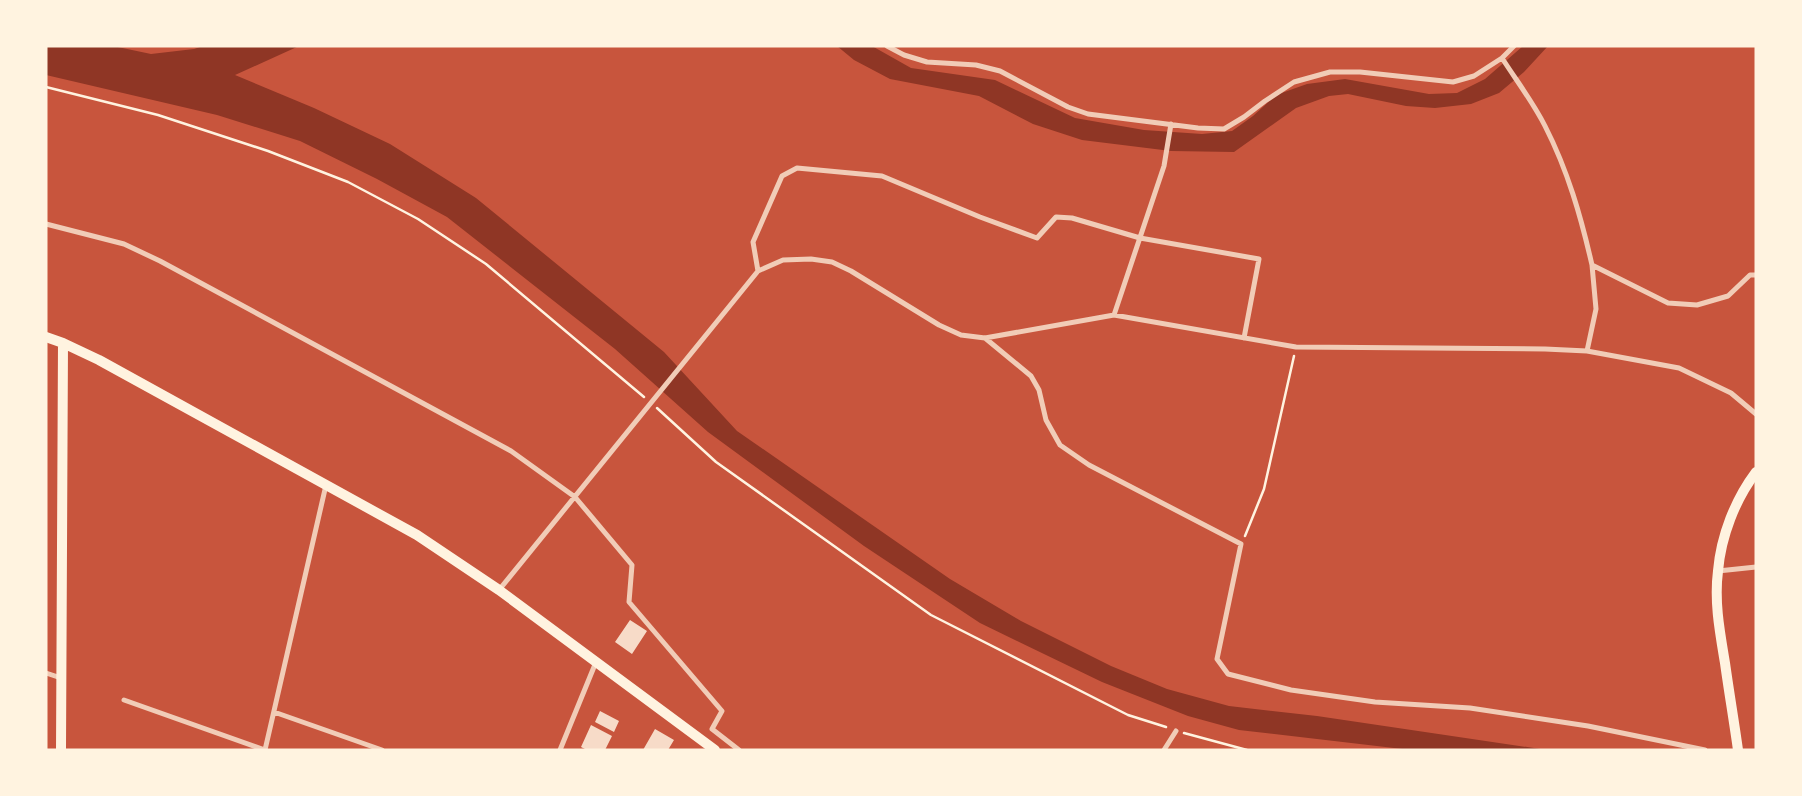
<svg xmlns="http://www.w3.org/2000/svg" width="1802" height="796" viewBox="0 0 1802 796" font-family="'Archivo Narrow',sans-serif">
  <rect width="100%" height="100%" fill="#c8553d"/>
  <!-- water -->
  <path fill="#8f3625" d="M 46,46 L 113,46 L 151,54 L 194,49 L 203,46 L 299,46 L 235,75 L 314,108 L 390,144 L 476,198 L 664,352 L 737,431 L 950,579 L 1021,621 L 1111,666 L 1167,689 L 1229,706 L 1317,716 L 1547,750 L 1411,750 L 1239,730 L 1188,716 L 1102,682 L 980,623 L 864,546 L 708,432 L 615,349 L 447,217 L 377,179 L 300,141 L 217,115 L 46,75 Z
    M 837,46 L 872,46 L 911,68 L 995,80 L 1075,118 L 1144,130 L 1202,134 L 1232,131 L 1253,116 L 1276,95 L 1307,84 L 1345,79 L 1429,94 L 1457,93 L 1485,79 L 1523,46 L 1548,46 L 1524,72 L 1499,93 L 1471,104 L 1435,108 L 1406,106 L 1348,94 L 1329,96 L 1296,108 L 1234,152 L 1171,151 L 1082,140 L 1033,124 L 979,96 L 890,79 L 854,60 Z"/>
  <!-- building -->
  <path fill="#f7dbc8" d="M 630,620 L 647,631 L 632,654 L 615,642 Z
    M 600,711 L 619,721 L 614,732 L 595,722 Z
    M 591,725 L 612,736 L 605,750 L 587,750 L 581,747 Z
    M 655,729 L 674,740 L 668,750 L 643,750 Z"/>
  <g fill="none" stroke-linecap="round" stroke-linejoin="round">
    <!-- path -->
    <path stroke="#fff3e0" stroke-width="2.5" d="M 46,87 L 158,115 L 268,151 L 348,182 L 418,219 L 486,264 L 644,397
      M 657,408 L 716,462 L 931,615 L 1128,715 L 1166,727
      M 1245,536 L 1264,489 L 1294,356
      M 1184,733 L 1247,750"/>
    <!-- minor -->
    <path stroke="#f1ccb7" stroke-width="5" d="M 887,46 L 904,55 L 927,62 L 976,65 L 1000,71 L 1068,107 L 1088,114 L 1198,128 L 1224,129 L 1244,117 L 1265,101 L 1294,82 L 1330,72 L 1360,72 L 1453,82 L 1474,76 L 1502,58
      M 1514,46 L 1502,58 C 1516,80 1533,102 1545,126 C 1568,171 1581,217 1592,265 L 1668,303 L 1697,305 L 1728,296 L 1750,275 L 1756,275
      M 46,224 L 124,244 L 160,261 L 511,451 L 575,497 L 632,565 L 629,602 L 722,711 L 712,729 L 739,750
      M 758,271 L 753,242 L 782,176 L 797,168 L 882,176 L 980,217 L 1037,238 L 1056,217 L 1072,218 L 1140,238 L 1259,259 L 1244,338
      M 1114,315 L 1164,166 L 1171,124
      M 985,338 L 1031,376 L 1039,390 L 1046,420 L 1060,445 L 1089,465 L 1241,544 L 1217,659 L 1228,674 L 1291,690 L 1375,702 L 1470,708 L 1588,726 L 1705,750
      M 1587,351 L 1596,309 L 1592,265
      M 1718,571 L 1756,567
      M 499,590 L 758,271 L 783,260 L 811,259 L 832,262 L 851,271 L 939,325 L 961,335 L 985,338 L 1114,315 L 1296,347 L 1545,349 L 1587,351 L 1679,368 L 1731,393 L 1756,414
      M 46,673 L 61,678
      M 124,700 L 265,750 L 326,485
      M 274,712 L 382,750
      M 560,750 L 596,662
      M 1164,750 L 1176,731"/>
    <!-- primary -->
    <path stroke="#fff3e0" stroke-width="10" d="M 46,337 L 63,343 L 99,360 L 417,535 L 499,590 L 715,750
      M 61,750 L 63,343
      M 1738,750 C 1734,721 1729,692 1725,663 C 1720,633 1714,602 1718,571 C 1721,536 1735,500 1756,472"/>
  </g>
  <!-- border -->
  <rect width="1802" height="796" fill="none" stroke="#fff3e0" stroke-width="95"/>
</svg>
